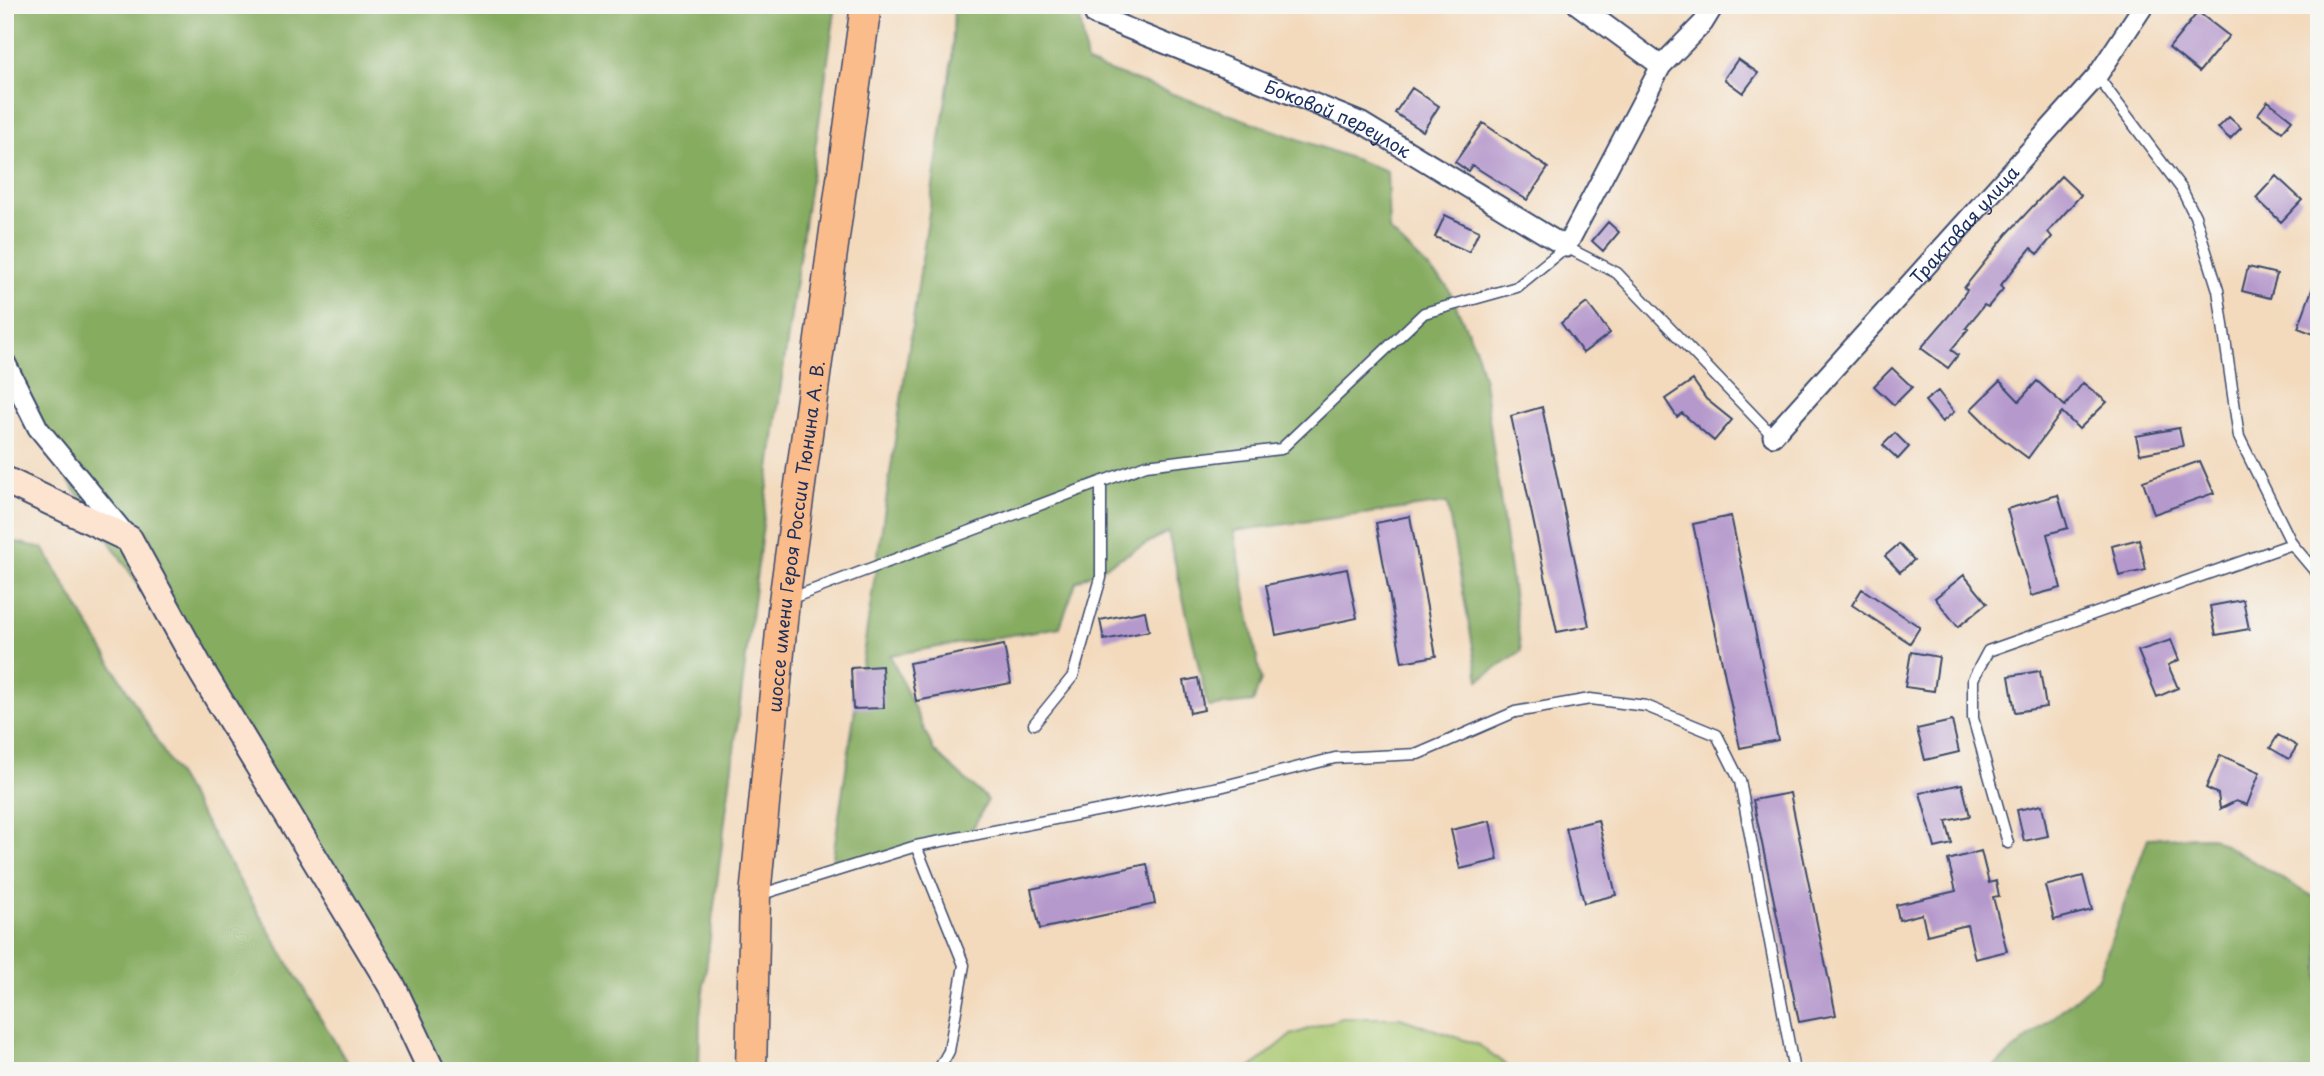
<svg xmlns="http://www.w3.org/2000/svg" width="2324" height="1076" viewBox="0 0 2324 1076" font-family="'Playpen Sans',sans-serif">
  <rect width="100%" height="100%" fill="#f6f6f2"/>
  <filter id="ink" filterUnits="userSpaceOnUse"><feTurbulence type="fractalNoise" baseFrequency=".0143" numOctaves="2"/><feDisplacementMap in="SourceGraphic" scale="14" xChannelSelector="R" yChannelSelector="G"/><feConvolveMatrix kernelMatrix="1 2 1 2 8 2 1 2 1" color-interpolation-filters="sRGB"/></filter>
  <filter id="wash" filterUnits="userSpaceOnUse"><feTurbulence type="fractalNoise" baseFrequency=".00686" numOctaves="4" result="noise"/><feDisplacementMap in="SourceGraphic" scale="28" xChannelSelector="R" yChannelSelector="G"/><feGaussianBlur stdDeviation="1.57" result="paint"/><feColorMatrix in="noise" values="0 0 0 0 0 0 0 0 0 0 0 0 0 0 0 0 0 1.4 0 .05"/><feComposite in="paint" operator="in"/></filter>
  <g filter="url(#wash)">
    <rect width="100%" height="100%" fill="#f3dabd"/>
    <!-- green -->
    <path fill="#a8c76e" stroke="#627b66" stroke-width="2" d="M 1342,1018 L 1400,1018 L 1479,1045 L 1514,1071 L 1247,1071 L 1291,1035 Z"/>
    <!-- forest -->
    <path fill="#86ac61" stroke="#506e60" stroke-width="2" d="M 5,5 L 836,5 L 781,384 L 700,1016 L 699,1071 L 440,1071 L 162,620 L 5,386 Z
      M 954,5 L 1078,5 L 1087,63 L 1387,171 L 1389,230 L 1447,286 L 1475,347 L 1484,381 L 1521,651 L 1479,680 L 1447,503 L 1234,531 L 1261,680 L 1253,702 L 1208,707 L 1168,532 L 1076,582 L 1060,627 L 890,655 L 934,751 L 988,800 L 967,839 L 832,863 L 952,58 Z
      M 5,540 L 43,548 L 352,1071 L 5,1071 Z
      M 2211,837 L 2319,900 L 2319,1071 L 1989,1071 L 2097,980 L 2148,838 Z"/>
    <g id="blocks">
      <!-- building -->
      <path fill="#b599cc" d="M 2198,12 L 2229,36 L 2199,72 L 2169,48 Z
        M 1738,59 L 1758,73 L 1743,93 L 1724,79 Z
        M 1412,88 L 1439,106 L 1423,131 L 1395,113 Z
        M 2268,101 L 2292,120 L 2282,132 L 2258,114 Z
        M 2229,117 L 2241,128 L 2230,139 L 2218,128 Z
        M 1483,123 L 1548,168 L 1527,200 L 1472,165 L 1468,171 L 1455,162 Z
        M 2061,176 L 2081,195 L 2048,232 L 2052,237 L 2038,254 L 2031,248 L 2000,286 L 2003,289 L 1988,307 L 1984,305 L 1966,328 L 1968,329 L 1951,350 L 1958,355 L 1948,368 L 1921,348 L 1952,312 L 1967,290 L 1964,288 L 2007,234 Z
        M 2276,176 L 2302,200 L 2281,222 L 2256,198 Z
        M 1445,215 L 1479,231 L 1469,252 L 1435,237 Z
        M 1608,222 L 1619,232 L 1603,251 L 1592,241 Z
        M 2248,267 L 2277,274 L 2270,298 L 2242,291 Z
        M 2317,276 L 2319,276 L 2319,336 L 2298,328 Z
        M 1587,303 L 1610,333 L 1583,353 L 1561,323 Z
        M 1892,368 L 1912,387 L 1894,405 L 1874,386 Z
        M 1693,380 L 1706,399 L 1732,420 L 1714,441 L 1682,413 L 1677,417 L 1665,399 Z
        M 2000,381 L 2019,401 L 2037,381 L 2065,406 L 2083,383 L 2107,402 L 2079,429 L 2062,412 L 2028,458 L 1997,435 L 1971,409 Z
        M 1938,391 L 1954,412 L 1942,422 L 1925,401 Z
        M 1542,407 L 1589,626 L 1557,632 L 1511,416 Z
        M 2179,428 L 2183,446 L 2140,454 L 2136,436 Z
        M 1895,433 L 1909,447 L 1898,459 L 1883,445 Z
        M 2200,461 L 2214,493 L 2154,514 L 2143,481 Z
        M 2058,495 L 2068,528 L 2047,534 L 2061,588 L 2031,596 L 2007,509 Z
        M 1410,516 L 1436,656 L 1402,662 L 1376,523 Z
        M 1731,516 L 1778,740 L 1740,748 L 1693,524 Z
        M 2139,539 L 2146,570 L 2119,576 L 2112,546 Z
        M 1899,544 L 1914,560 L 1900,572 L 1885,556 Z
        M 1347,569 L 1357,618 L 1276,635 L 1266,585 Z
        M 1964,575 L 1987,603 L 1958,627 L 1935,598 Z
        M 1862,589 L 1920,627 L 1910,643 L 1852,605 Z
        M 2243,600 L 2249,629 L 2216,635 L 2210,606 Z
        M 1145,611 L 1149,631 L 1104,640 L 1100,620 Z
        M 2171,640 L 2179,660 L 2168,665 L 2178,688 L 2157,697 L 2138,651 Z
        M 1004,645 L 1011,683 L 916,701 L 909,663 Z
        M 1911,652 L 1939,657 L 1934,691 L 1905,687 Z
        M 882,666 L 884,708 L 853,709 L 851,668 Z
        M 2040,671 L 2046,707 L 2015,712 L 2009,676 Z
        M 1198,678 L 1204,710 L 1190,713 L 1184,681 Z
        M 1952,721 L 1959,752 L 1925,760 L 1917,729 Z
        M 2278,735 L 2297,746 L 2289,759 L 2270,748 Z
        M 2220,755 L 2260,772 L 2247,805 L 2236,801 L 2220,809 L 2218,794 L 2206,788 Z
        M 1962,784 L 1970,816 L 1946,821 L 1952,844 L 1935,848 L 1920,793 Z
        M 1790,793 L 1836,1015 L 1799,1022 L 1753,800 Z
        M 2042,805 L 2048,836 L 2024,841 L 2017,810 Z
        M 1598,820 L 1616,895 L 1584,903 L 1566,828 Z
        M 1490,821 L 1498,860 L 1460,869 L 1451,830 Z
        M 1981,851 L 1989,883 L 1996,881 L 1999,896 L 1993,897 L 2007,951 L 1975,959 L 1967,925 L 1927,935 L 1922,914 L 1899,920 L 1896,905 L 1956,891 L 1948,860 Z
        M 1147,864 L 1155,904 L 1040,929 L 1031,889 Z
        M 2083,876 L 2092,910 L 2054,920 L 2045,886 Z"/>
    </g>
  </g>
  <g filter="url(#ink)">
    <use href="#blocks" fill-opacity="0" stroke="#3b496c" stroke-width="2"/>
    <g fill="none" stroke-linecap="round" stroke-linejoin="round">
      <defs>
        <path id="lane" d="M 2097,76 L 2181,188 L 2195,216 L 2218,290 L 2239,437 L 2292,544 L 2319,576
          M 789,599 L 1146,465 L 1281,449 L 1424,313 L 1517,287 L 1566,247 L 1617,273 L 1773,436
          M 1034,724 L 1073,676 L 1101,578 L 1101,482
          M 2008,843 L 1973,718 L 1973,679 L 1988,651 L 2292,544
          M 916,846 L 1220,787 L 1335,758 L 1418,754 L 1515,712 L 1590,699 L 1646,706 L 1717,735 L 1740,781 L 1794,1071
          M 759,895 L 916,846 L 964,965 L 949,1051 L 938,1071"/>
        <g id="street">
          <path d="M 1578,5 L 1661,66"/>
          <path id="s1" d="M 1095,15 L 1362,123 L 1566,247 L 1661,66 L 1703,23 L 1714,5"/>
          <path d="M 5,362 L 38,428 L 126,535"/>
          <path id="s2" d="M 1773,436 L 2097,76 L 2144,5"/>
        </g>
        <path id="secondary" d="M 5,480 L 129,539 L 202,672 L 393,988 L 432,1071"/>
        <g id="primary">
          <path id="s3" d="M 751,1071 L 755,896 L 784,601 L 866,5"/>
        </g>
      </defs>
      <!-- lane casing -->
      <use href="#lane" stroke="#3b496c" stroke-width="13"/>
      <!-- street casing -->
      <use href="#street" stroke="#3b496c" stroke-width="23"/>
      <!-- secondary casing -->
      <use href="#secondary" stroke="#3b496c" stroke-width="30"/>
      <!-- primary casing -->
      <use href="#primary" stroke="#3b496c" stroke-width="33"/>
      <!-- lane -->
      <use href="#lane" stroke="#fff" stroke-width="10"/>
      <!-- street -->
      <use href="#street" stroke="#fff" stroke-width="19"/>
      <!-- secondary -->
      <use href="#secondary" stroke="#fde4d1" stroke-width="26"/>
      <!-- primary -->
      <use href="#primary" stroke="#fabc8b" stroke-width="30"/>
    </g>
  </g>
  <g text-anchor="middle" dominant-baseline="central" stroke-width="7" stroke-linejoin="round" paint-order="stroke">
    <!-- street labels -->
    <g font-size="18" fill="#1b2f5e" stroke="#f6f6f2">
      <text stroke="none"><textPath href="#s1" startOffset="264">Боковой переулок</textPath></text>
      <text stroke="none"><textPath href="#s2" startOffset="285">Трактовая улица</textPath></text>
      <text stroke="none"><textPath href="#s3" startOffset="537">шоссе имени Героя России Тюнина А. В.</textPath></text>
    </g>
  </g>
  <!-- margin -->
  <rect width="2324" height="1076" fill="none" stroke="#f6f6f2" stroke-width="28"/>
</svg>
